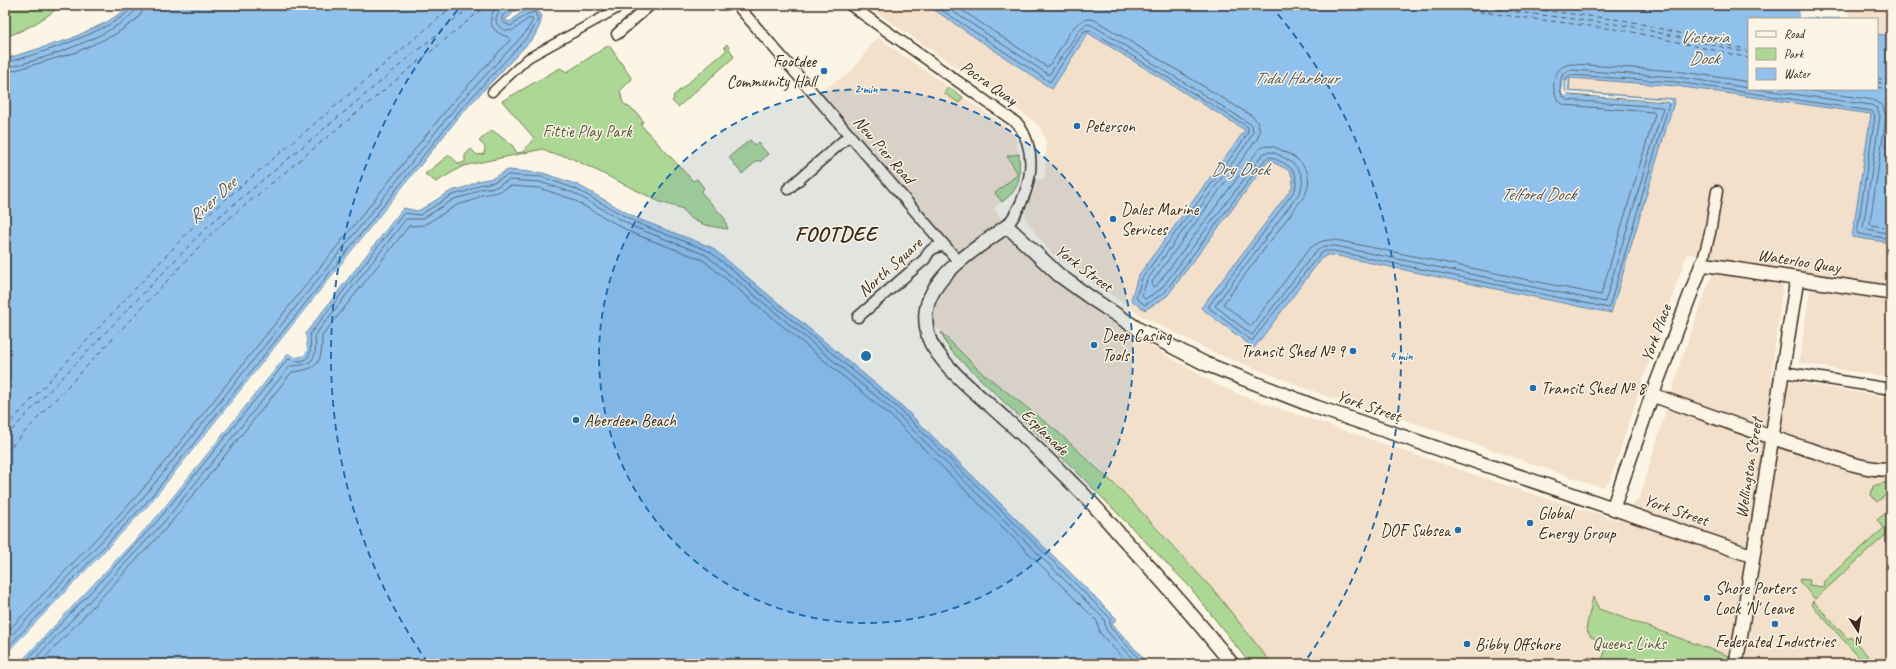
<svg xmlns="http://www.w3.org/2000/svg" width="1896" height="669" viewBox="0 0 1896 669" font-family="Caveat,sans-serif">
  <rect width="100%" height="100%" fill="#fcf5e5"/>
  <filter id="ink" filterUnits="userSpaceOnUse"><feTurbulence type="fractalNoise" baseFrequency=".025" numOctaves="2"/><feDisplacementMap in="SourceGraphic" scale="8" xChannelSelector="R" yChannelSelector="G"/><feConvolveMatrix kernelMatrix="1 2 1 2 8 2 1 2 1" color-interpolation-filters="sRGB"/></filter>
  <g filter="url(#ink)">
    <!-- built -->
    <path fill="#f2e0cb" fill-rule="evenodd" d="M 866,5 L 1891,5 L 1891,287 L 1687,254 L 1642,382 L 1610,481 L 1602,487 L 1596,486 L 1414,423 L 1326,396 L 1215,353 L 1143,317 L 1051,253 L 1028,223 L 1024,216 L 1037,180 L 1045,179 L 1046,141 L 1041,129 L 1031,119 ZM 1749,19 L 1877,19 L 1877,89 L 1749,89 Z
      M 877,37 L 949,87 L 945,93 L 958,103 L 963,97 L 1005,126 L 1015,137 L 1019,154 L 1019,179 L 1014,193 L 994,208 L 1007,226 L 1075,293 L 1126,332 L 1216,384 L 1240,395 L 1511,487 L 1617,520 L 1640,497 L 1680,363 L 1712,274 L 1783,285 L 1771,378 L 1891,398 L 1891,664 L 1747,664 L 1599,609 L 1593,598 L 1586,629 L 1591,637 L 1607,642 L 1602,661 L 1589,657 L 1579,664 L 1272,664 L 1216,593 L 1173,545 L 1097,466 L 1058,432 L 979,370 L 940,330 L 926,326 L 926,311 L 959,262 L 814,95 L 851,72 Z
      M 1810,289 L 1891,301 L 1891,378 L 1799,363 Z"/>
    <!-- green -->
    <path fill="#acd794" stroke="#748059" d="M 5,5 L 62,5 C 44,19 27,30 5,37 Z
      M 727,44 L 734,57 L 678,107 L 672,101 L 674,99 L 673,96 L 727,50 L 724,47 Z
      M 609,45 L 632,79 L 620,91 L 623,103 L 636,112 L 643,121 L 641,125 L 693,181 L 697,179 L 704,188 L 701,192 L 726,220 L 725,221 L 728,229 C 713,227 690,224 683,209 L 660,202 L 569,157 L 549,153 L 543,149 L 463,166 L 436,182 L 425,174 L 449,155 L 459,164 L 465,162 L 465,155 L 471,149 L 477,155 L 484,154 L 485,147 L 479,141 L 492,130 L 512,145 L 517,153 L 523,152 L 534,138 L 502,101 L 560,68 L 567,72 Z
      M 949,87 L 963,97 L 959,103 L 944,93 Z
      M 750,140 L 755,145 L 758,143 L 768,154 L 760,162 L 758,160 L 742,174 L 729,157 Z
      M 1019,154 C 1020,177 1022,187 1002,202 L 995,193 L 1018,174 L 1007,156 Z
      M 941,332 L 979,370 L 1058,432 L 1124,493 L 1216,593 L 1272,664 L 1250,664 L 1189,586 L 1075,470 L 954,354 L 946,344 Z
      M 1891,481 L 1891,491 L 1877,502 L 1871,495 L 1873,486 Z
      M 1887,512 L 1891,515 L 1891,530 L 1815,599 L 1799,581 L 1800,579 L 1810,580 L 1809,585 L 1823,587 L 1824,581 L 1884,528 L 1877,520 Z
      M 1593,597 L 1599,609 L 1729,656 L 1728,664 L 1579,664 L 1589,657 L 1602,661 L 1607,643 L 1591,637 L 1586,629 Z
      M 1813,601 L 1848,639 L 1851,637 L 1875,664 L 1865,664 L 1811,604 Z"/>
    <!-- water -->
    <path fill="#90c1ec" stroke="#6e859a" d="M 129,5 L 522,5 L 505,20 L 510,22 L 519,14 L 530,8 L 536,8 L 542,16 L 540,25 L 534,37 L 462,113 L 149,505 L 5,655 L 5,59 L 70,39 L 107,22 L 125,10 Z
      M 927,5 L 1850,5 L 1848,19 L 1749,19 L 1749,89 L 1877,89 L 1877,34 L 1891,36 L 1891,243 L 1852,237 L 1871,114 L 1676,86 L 1570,78 L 1569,91 L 1675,99 L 1611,313 L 1333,255 L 1327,255 L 1321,259 L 1254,348 L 1201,308 L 1292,188 L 1293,179 L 1290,171 L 1269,160 L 1167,296 L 1145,310 L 1131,300 L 1138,276 L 1245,130 L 1088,33 L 1052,89 Z
      M 508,170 L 543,173 L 578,185 L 638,219 L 711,247 L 901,405 L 1117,619 L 1112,624 L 1149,664 L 18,664 L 157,516 L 288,353 L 300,357 C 309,351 307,343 305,334 L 403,208 L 418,211 L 451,191 L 466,187 L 478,181 L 493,178 Z"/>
    <!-- pier -->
    <path fill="#fcf5e5" d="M 1800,5 L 1850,5 L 1849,18 L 1807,17 L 1805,19 L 1799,19 Z
      M 1563,81 L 1568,81 L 1567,92 L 1670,100 L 1670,103 L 1562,95 Z
      M 419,167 L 420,169 L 150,507 L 5,657 L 5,655 L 149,505 Z
      M 404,206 L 305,333 L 307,351 L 304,355 L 296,357 L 288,353 L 157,516 L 18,664 L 16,664 L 156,514 L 287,351 L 296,355 L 303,353 L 305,351 L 305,341 L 303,332 L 401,207 Z"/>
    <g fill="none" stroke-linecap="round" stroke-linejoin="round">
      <!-- shore -->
      <path stroke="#5d6670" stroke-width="1" d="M 934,5 L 1050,82 L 1084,31 L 1090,30 L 1248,127 L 1248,132 L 1243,141 L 1142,278 L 1136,298 L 1145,305 L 1164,293 L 1266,158 L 1271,157 C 1287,165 1300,168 1295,190 L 1208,307 L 1252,341 L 1318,256 L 1325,251 L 1334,251 L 1609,308 L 1669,104 L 1667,102 L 1569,95 L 1565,91 L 1566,78 L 1570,75 L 1676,82 L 1872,111 L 1875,116 L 1857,233 L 1859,234 L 1891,239
        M 943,5 L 1049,75 L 1081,28 L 1087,24 L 1092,25 L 1252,125 L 1253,132 L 1247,143 L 1147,280 L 1142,296 L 1145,299 L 1161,289 L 1263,154 C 1270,150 1275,153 1281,156 C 1297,165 1307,173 1300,192 L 1215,306 L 1252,335 L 1314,253 L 1324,246 L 1335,246 L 1605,302 L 1663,108 L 1661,107 L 1567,100 C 1558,95 1559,82 1563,74 L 1571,70 L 1677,77 L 1749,88
        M 954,5 L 1047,67 C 1062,56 1070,12 1095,20 L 1252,116 C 1260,123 1261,130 1257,139 L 1152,282 L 1153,287 L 1157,285 L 1259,149 C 1268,144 1274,146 1283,151 C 1302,160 1315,172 1305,195 L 1223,304 L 1251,326 L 1309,249 C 1318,242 1325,239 1336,240 L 1601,295 L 1655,114 L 1653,112 L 1564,105 C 1547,95 1552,64 1572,64 L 1677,71 L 1749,82
        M 5,62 C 25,60 129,25 132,5
        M 5,67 C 28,66 135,29 137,5
        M 5,73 L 74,53 L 114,35 L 136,20 L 142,12 L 143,5
        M 1757,89 L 1871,105 L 1877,108 L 1880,116 L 1863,228 L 1891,234
        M 1799,89 L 1873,100 L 1883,106 L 1886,117 L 1870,223 L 1871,225 L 1891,228
        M 5,634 L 138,495 L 451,104 L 510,40 L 509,37 C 492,34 483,18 499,5
        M 5,642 L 142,499 L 455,108 L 526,32 L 533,20 L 531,18 C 520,21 515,37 501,28 C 498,26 496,23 496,20 C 496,13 503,9 508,5
        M 5,650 L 146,503 L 459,111 L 530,34 L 538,20 L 535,12 L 527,14 L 511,26 L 502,22 L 502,16 L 516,5
        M 23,664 L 160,518 L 288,359 C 292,359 296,362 301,361 C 314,358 310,343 310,334 L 404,213 L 420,215 L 452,195 L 468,191 L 479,185 L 494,182 L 508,175 L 542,177 L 576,189 L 637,223 L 709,251 L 898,408 L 1110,618 L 1110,627 L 1144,664
        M 30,664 L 164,522 L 290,366 C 315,365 317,359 315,335 L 406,219 L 422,219 L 454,199 L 469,195 L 480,189 L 496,187 L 509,180 L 540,182 L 574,193 L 634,227 L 706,255 L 895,412 L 1104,619 L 1106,630 L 1137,664
        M 39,664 L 169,525 L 292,372 C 319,369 322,363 322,336 L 409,226 L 424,225 L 457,205 L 471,201 L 482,195 L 498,192 L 511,186 L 539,188 L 572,199 L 632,233 L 703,260 L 891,416 L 1097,621 L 1100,633 L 1128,664"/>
      <!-- ferry -->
      <path stroke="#54575c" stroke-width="1" stroke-dasharray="5 4" stroke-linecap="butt" d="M 1426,5 L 1628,31 L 1749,58
        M 1462,5 L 1629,26 L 1749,53
        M 1498,5 L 1629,21 L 1749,50
        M 1877,78 L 1891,81
        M 1877,82 L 1891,85
        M 1877,87 L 1891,90
        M 5,428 L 193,227 L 454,5
        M 5,437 L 208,226 L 472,5
        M 5,453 L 214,231 L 487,5"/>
      <defs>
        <path id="pedestrian" d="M 492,92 L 528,58 L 624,5"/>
        <path id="minor" d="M 737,5 L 959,262
          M 850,5 L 1018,124 C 1041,156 1029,197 1007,226
          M 617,34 L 650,5
          M 788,189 L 850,135
          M 1702,264 L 1710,233 L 1717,191
          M 858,317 L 925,259 C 929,250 934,246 945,246
          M 1783,372 L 1891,389"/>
        <path id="tertiary" d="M 1652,395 C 1707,414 1761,435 1817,452 C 1840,460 1866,471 1891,469
          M 1613,508 L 1652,395 L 1702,264 L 1891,293
          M 1232,664 C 1197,620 1160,578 1121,536 C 1106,519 1091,501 1074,485 C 1051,462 1028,439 1004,418 C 979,395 950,374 932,345 C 927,336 925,322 926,312 C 930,275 980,246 1007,226 L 1059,275 L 1091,298 L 1138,329 L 1206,364 L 1316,407 L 1753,556
          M 1736,664 L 1797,279"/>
      </defs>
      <!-- pedestrian casing -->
      <use href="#pedestrian" stroke="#3b2a1e" stroke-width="11"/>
      <!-- minor casing -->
      <use href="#minor" stroke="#3b2a1e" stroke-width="13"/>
      <!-- tertiary casing -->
      <use href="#tertiary" stroke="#3b2a1e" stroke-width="16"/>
      <!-- pedestrian -->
      <use href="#pedestrian" stroke="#fcf5e5" stroke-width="8"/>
      <!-- minor -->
      <use href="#minor" stroke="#fcf5e5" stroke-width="10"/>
      <!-- tertiary -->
      <use href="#tertiary" stroke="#fcf5e5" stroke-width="13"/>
    </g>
  </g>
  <!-- distance rings -->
  <circle cx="866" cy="356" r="267" fill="#1f6fb2" fill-opacity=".12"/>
  <g fill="none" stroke="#1f6fb2" stroke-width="2" stroke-dasharray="7 5">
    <circle cx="866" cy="356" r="267"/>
    <path d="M428 663A535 535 0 0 1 462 5M1270 5A535 535 0 0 1 1304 663"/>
  </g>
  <!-- markers -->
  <g fill="#1f6fb2" stroke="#fcf5e5" stroke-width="1.5">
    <circle cx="824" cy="71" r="4"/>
    <circle cx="1077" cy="126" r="4"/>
    <circle cx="1113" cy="219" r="4"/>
    <circle cx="1094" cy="345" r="4"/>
    <circle cx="1353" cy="351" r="4"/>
    <circle cx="1533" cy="388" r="4"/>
    <circle cx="576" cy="420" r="4"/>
    <circle cx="1530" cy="523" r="4"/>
    <circle cx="1458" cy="530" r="4"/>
    <circle cx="1707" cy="598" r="4"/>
    <circle cx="1775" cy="624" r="4"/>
    <circle cx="1467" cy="644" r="4"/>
  </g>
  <g text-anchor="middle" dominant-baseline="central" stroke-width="3" stroke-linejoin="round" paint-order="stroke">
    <!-- poi labels -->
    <g font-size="17" fill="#3b2a1e" stroke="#fcf5e5" text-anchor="start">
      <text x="816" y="61" text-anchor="end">Footdee<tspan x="816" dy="20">Community Hall</tspan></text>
      <text x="1085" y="126">Peterson</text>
      <text x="1121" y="209">Dales Marine<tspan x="1121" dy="20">Services</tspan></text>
      <text x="1102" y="335">Deep Casing<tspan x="1102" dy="20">Tools</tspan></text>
      <text x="1345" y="351" text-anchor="end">Transit Shed № 9</text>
      <text x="1541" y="388">Transit Shed № 8</text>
      <text x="584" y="420">Aberdeen Beach</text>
      <text x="1538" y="513">Global<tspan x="1538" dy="20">Energy Group</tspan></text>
      <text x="1450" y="530" text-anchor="end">DOF Subsea</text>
      <text x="1715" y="588">Shore Porters<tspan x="1715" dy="20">Lock 'N' Leave</tspan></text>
      <text x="1775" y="641" text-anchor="middle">Federated Industries</text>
      <text x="1475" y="644">Bibby Offshore</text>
    </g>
    <!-- street labels -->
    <g font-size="17" fill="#3b2a1e" stroke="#fcf5e5">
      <text transform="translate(989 83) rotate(35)">Pocra Quay</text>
      <text transform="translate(884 150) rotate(49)">New Pier Road</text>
      <text transform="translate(1799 261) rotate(9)">Waterloo Quay</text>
      <text transform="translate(890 267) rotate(-42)">North Square</text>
      <text transform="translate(1084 268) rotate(37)">York Street</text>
      <text transform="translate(1656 333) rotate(-70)">York Place</text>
      <text transform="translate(1369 406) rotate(19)">York Street</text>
      <text transform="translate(1045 432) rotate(44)">Esplanade</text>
      <text transform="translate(1749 468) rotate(-81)">Wellington Street</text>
      <text transform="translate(1676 510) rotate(19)">York Street</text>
    </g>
    <!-- park labels -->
    <g font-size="17" fill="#57553c" stroke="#fcf5e5">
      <text x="587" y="131">Fittie Play Park</text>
      <text x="1629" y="643">Queens Links</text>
    </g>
    <!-- water labels -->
    <g font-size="18" font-style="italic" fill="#54575c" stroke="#fcf5e5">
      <text x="1704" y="37">Victoria<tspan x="1704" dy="21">Dock</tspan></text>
      <text x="1296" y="78">Tidal Harbour</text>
      <text x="1240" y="169">Dry Dock</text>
      <text x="1538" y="194">Telford Dock</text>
      <text transform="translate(212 200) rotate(-43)">River Dee</text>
    </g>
    <!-- district labels -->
    <g font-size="21" font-weight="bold" letter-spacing="1" fill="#3b2a1e" stroke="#fcf5e5">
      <text x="836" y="234">FOOTDEE</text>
    </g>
  </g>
  <circle cx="866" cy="356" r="6" fill="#1f6fb2" stroke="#fcf5e5" stroke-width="2"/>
  <g font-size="12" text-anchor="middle" font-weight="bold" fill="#1f6fb2" stroke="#fcf5e5" stroke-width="3" stroke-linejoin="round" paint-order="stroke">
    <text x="866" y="93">2 min</text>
    <text x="1401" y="360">4 min</text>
  </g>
  <!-- margin -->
  <rect width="1896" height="669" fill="none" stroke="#fcf5e5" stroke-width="20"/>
  <rect x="10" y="10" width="1876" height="649" fill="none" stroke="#3b2a1e" stroke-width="1.5" filter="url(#ink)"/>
  <!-- legend -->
  <rect x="1748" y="18" width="130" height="72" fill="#fcf5e5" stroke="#afa495"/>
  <rect x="1756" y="31" width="20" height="6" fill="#fcf5e5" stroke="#afa495"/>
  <text x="1784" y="38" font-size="12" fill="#3b2a1e">Road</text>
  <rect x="1756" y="48" width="20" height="12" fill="#acd794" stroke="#afa495"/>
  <text x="1784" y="58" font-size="12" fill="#3b2a1e">Park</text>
  <rect x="1756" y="68" width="20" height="12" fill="#90c1ec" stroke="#afa495"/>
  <text x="1784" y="78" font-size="12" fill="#3b2a1e">Water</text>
  <!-- north arrow -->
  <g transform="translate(1858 631) rotate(168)" stroke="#fcf5e5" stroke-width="3" paint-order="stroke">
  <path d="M0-3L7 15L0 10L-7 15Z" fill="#3b2a1e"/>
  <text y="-6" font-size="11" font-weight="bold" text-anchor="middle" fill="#3b2a1e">N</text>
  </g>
</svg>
